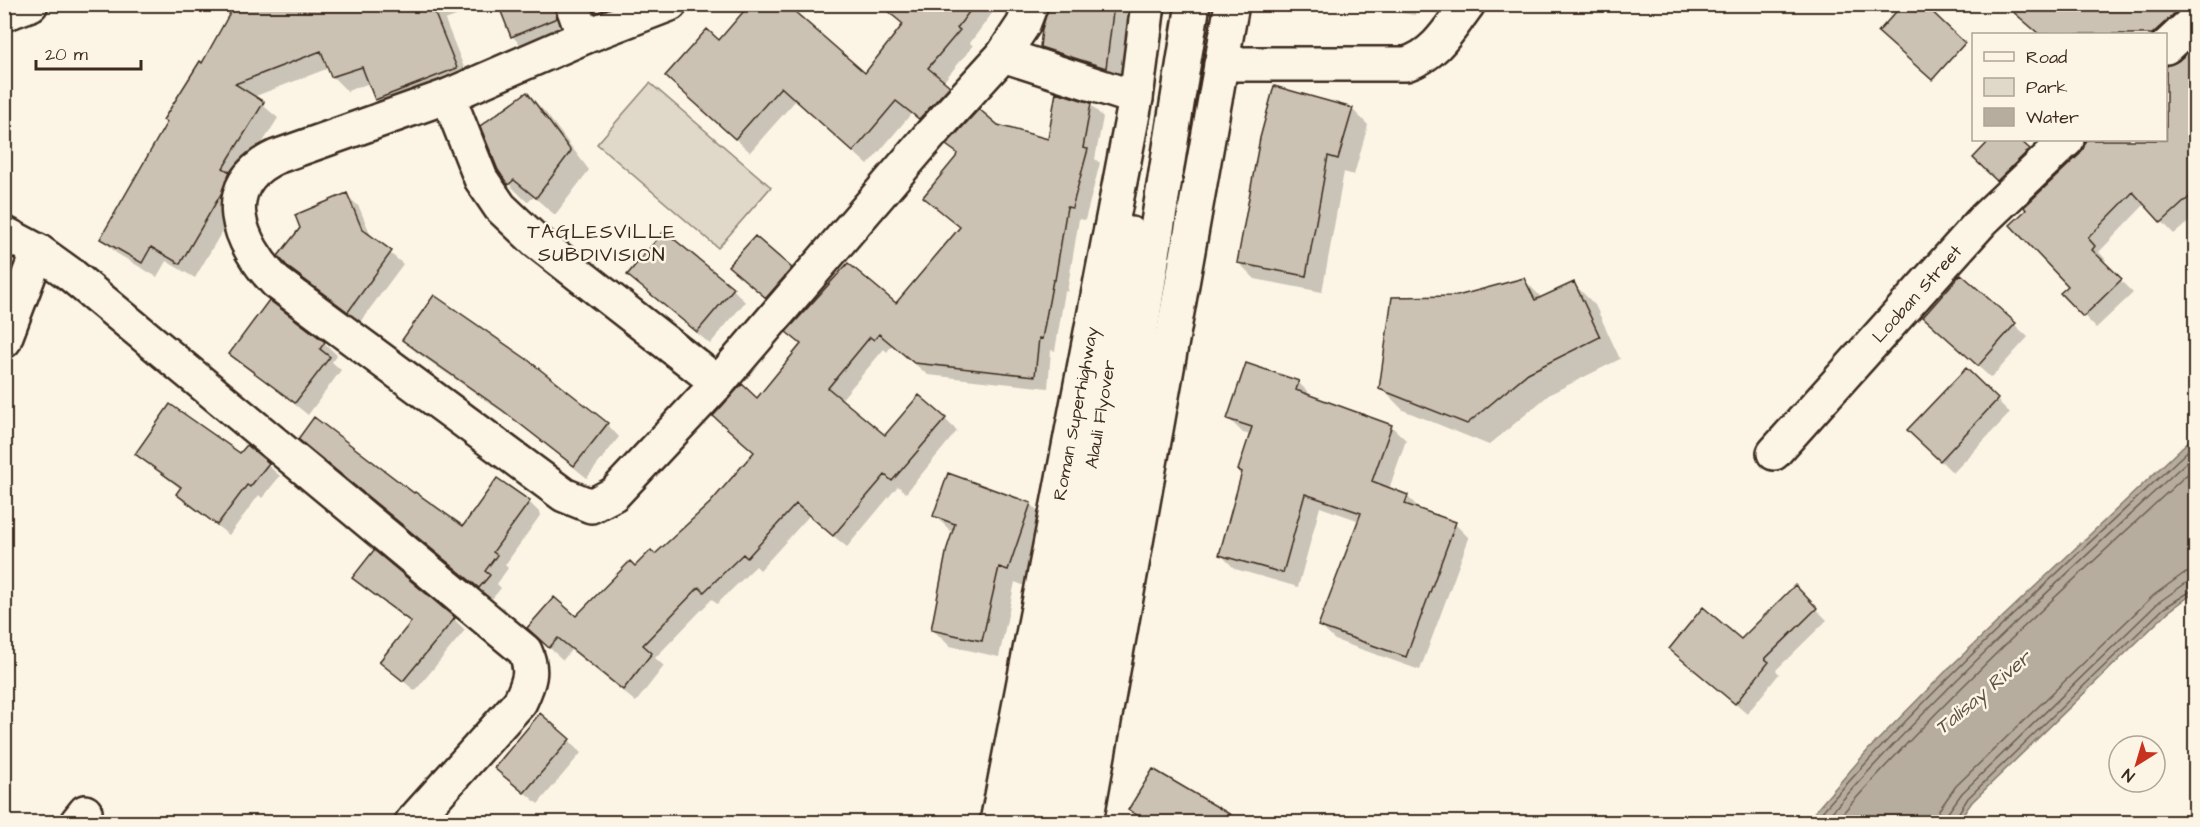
<svg xmlns="http://www.w3.org/2000/svg" width="2200" height="827" viewBox="0 0 2200 827" font-family="'Architects Daughter',sans-serif">
  <rect width="100%" height="100%" fill="#fcf5e5"/>
  <filter id="ink" filterUnits="userSpaceOnUse"><feTurbulence type="fractalNoise" baseFrequency=".0167" numOctaves="2"/><feDisplacementMap in="SourceGraphic" scale="12" xChannelSelector="R" yChannelSelector="G"/><feConvolveMatrix kernelMatrix="1 2 1 2 8 2 1 2 1" color-interpolation-filters="sRGB"/></filter>
  <g filter="url(#ink)">
    <!-- green -->
    <path fill="#e0d8c8" stroke="#8e8173" stroke-width="1.5" d="M 650,83 L 771,187 L 718,248 L 597,144 Z"/>
    <!-- water -->
    <path fill="#b7ad9e" stroke="#85796b" stroke-width="1.5" d="M 2195,435 L 2195,592 L 2168,612 L 1972,802 L 1958,822 L 1806,822 L 1869,749 L 1950,667 Z"/>
    <!-- shadow -->
    <path fill="#0003" d="M 361,4 L 488,4 L 445,20 L 470,82 L 391,114 L 376,99 L 370,83 L 347,91 L 332,76 L 329,68 L 253,97 L 278,118 L 238,182 L 235,209 L 195,278 L 166,261 L 157,277 L 116,253 L 102,238 L 203,65 Z
      M 499,4 L 575,4 L 571,33 L 527,51 L 512,36 Z
      M 594,4 L 642,4 L 608,18 Z
      M 911,4 L 999,4 L 970,43 L 973,46 L 943,82 L 963,101 L 934,132 L 911,114 L 868,165 L 796,100 L 750,152 L 681,90 L 719,42 L 865,75 L 904,24 Z
      M 1050,4 L 1134,4 L 1124,86 L 1060,65 L 1041,47 Z
      M 1341,4 L 1416,4 L 1415,15 Z
      M 2005,4 L 2196,4 L 2166,34 L 2039,34 Z
      M 2196,46 L 2196,216 L 2174,234 L 2145,204 L 2099,252 L 2106,260 L 2103,263 L 2133,293 L 2096,328 L 2062,293 L 2070,286 L 2081,154 L 2089,140 L 2166,140 L 2166,67 L 2180,62 Z
      M 527,94 L 545,112 L 589,170 L 555,215 L 534,197 L 527,202 L 509,184 Z
      M 1090,104 L 1103,117 L 1095,159 L 1100,163 L 1085,220 L 1079,219 L 1067,292 L 1065,291 L 1055,351 L 1051,350 L 1048,388 L 928,375 L 892,345 L 887,352 L 884,349 L 840,401 L 885,437 L 945,419 L 957,431 L 906,493 L 898,486 L 847,547 L 809,516 L 760,570 L 756,566 L 717,604 L 712,599 L 655,658 L 664,666 L 636,702 L 571,650 L 563,660 L 542,641 L 576,618 L 635,568 L 655,556 L 711,504 L 755,453 L 757,400 L 801,346 L 788,332 L 896,305 L 961,228 L 925,197 L 958,155 L 949,145 L 997,127 L 1049,140 Z
      M 1352,109 L 1368,125 L 1354,175 L 1344,172 L 1322,292 L 1255,279 L 1239,263 Z
      M 1992,140 L 2018,140 L 2042,163 L 2010,193 L 1975,158 Z
      M 347,195 L 359,207 L 372,238 L 403,264 L 360,322 L 303,280 L 290,267 Z
      M 730,266 L 791,269 L 803,282 L 779,310 Z
      M 629,275 L 733,289 L 745,302 L 710,344 Z
      M 1961,276 L 2028,337 L 1991,378 L 1937,329 Z
      M 1524,280 L 1542,298 L 1574,284 L 1595,305 L 1620,359 L 1550,394 L 1489,445 L 1403,410 L 1381,388 Z
      M 404,339 L 607,424 L 619,437 L 587,478 L 517,422 L 416,352 Z
      M 324,343 L 337,355 L 332,362 L 341,370 L 308,415 L 231,353 Z
      M 1966,370 L 2010,413 L 1953,473 L 1922,442 Z
      M 1298,382 L 1313,397 L 1391,426 L 1406,440 L 1389,489 L 1407,496 L 1422,511 L 1455,524 L 1469,538 L 1420,670 L 1335,640 L 1320,626 L 1360,521 L 1320,507 L 1298,587 L 1235,569 L 1221,555 L 1243,473 L 1239,470 L 1251,435 L 1243,433 L 1228,418 Z
      M 247,447 L 280,476 L 262,498 L 259,495 L 229,535 L 189,505 L 178,494 L 181,489 L 136,454 L 240,455 Z
      M 312,451 L 463,528 L 529,502 L 541,514 L 505,565 L 508,568 L 497,584 L 501,588 L 492,599 Z
      M 949,475 L 1031,504 L 1047,521 L 1025,586 L 1015,582 L 999,657 L 950,646 L 933,630 L 953,533 L 935,516 Z
      M 354,578 L 454,619 L 465,630 L 415,691 L 381,662 L 412,624 Z
      M 1795,588 L 1827,620 L 1776,670 L 1779,674 L 1747,714 L 1671,649 L 1741,641 Z
      M 569,740 L 581,753 L 538,804 L 496,768 Z
      M 1130,810 L 1238,821 L 1239,822 L 1143,822 Z"/>
    <g fill="none" stroke-linecap="round" stroke-linejoin="round">
      <!-- shore -->
      <path stroke="#6d5e51" stroke-width="1.5" d="M 1813,822 C 1931,686 2065,566 2196,443
        M 1823,822 C 1938,690 2068,573 2196,453
        M 1835,822 C 1946,695 2072,581 2196,466
        M 1937,822 L 1939,810 L 1956,786 L 2154,595 L 2183,574 L 2196,571
        M 1946,822 L 1947,814 L 1962,793 L 2159,602 L 2186,583 L 2196,580
        M 1953,822 L 1968,798 L 2164,608 L 2196,588"/>
    </g>
    <!-- building -->
    <path fill="#ccc2b3" stroke="#3b2a1e" stroke-width="1.5" d="M 235,4 L 431,4 L 457,68 L 375,100 L 362,67 L 331,77 L 321,51 L 235,84 L 264,102 L 223,168 L 230,172 L 221,194 L 180,264 L 151,247 L 142,263 L 100,239 L 167,122 L 163,120 L 200,61 L 202,63 Z
      M 498,4 L 554,4 L 557,18 L 511,37 Z
      M 750,4 L 786,4 L 865,73 L 903,24 L 879,4 L 975,4 L 957,28 L 960,30 L 928,68 L 950,86 L 919,119 L 896,101 L 853,152 L 781,87 L 735,139 L 665,76 L 707,29 L 719,40 Z
      M 1049,4 L 1114,4 L 1106,68 L 1040,47 L 1042,29 Z
      M 1903,4 L 1924,4 L 1965,43 L 1932,80 L 1878,32 Z
      M 2004,4 L 2185,4 L 2152,34 L 2039,34 Z
      M 2196,45 L 2196,191 L 2161,223 L 2133,192 L 2088,238 L 2095,246 L 2092,250 L 2122,279 L 2083,317 L 2060,293 L 2068,286 L 2010,225 L 2026,210 L 2024,207 L 2080,154 L 2087,140 L 2166,140 L 2166,65 L 2178,61 Z
      M 1274,86 L 1353,108 L 1338,159 L 1328,156 L 1306,276 L 1237,263 L 1260,138 Z
      M 527,92 L 571,151 L 536,198 L 514,180 L 508,185 L 498,170 L 480,126 Z
      M 1056,92 L 1091,103 L 1083,148 L 1088,149 L 1072,208 L 1067,207 L 1055,280 L 1053,280 L 1042,339 L 1039,338 L 1035,376 L 914,363 L 879,334 L 874,340 L 870,337 L 828,388 L 885,435 L 919,395 L 946,418 L 892,481 L 885,475 L 833,536 L 796,504 L 747,558 L 743,554 L 704,592 L 699,587 L 643,645 L 652,653 L 623,690 L 558,638 L 549,648 L 527,628 L 554,597 L 576,616 L 630,561 L 635,566 L 651,550 L 655,554 L 710,503 L 754,452 L 713,416 L 742,384 L 757,398 L 801,344 L 786,332 L 848,263 L 896,303 L 960,227 L 923,197 L 956,157 L 957,153 L 946,145 L 979,109 L 998,125 L 1048,139 Z
      M 1990,140 L 2020,140 L 2030,149 L 1997,181 L 1973,158 Z
      M 347,193 L 362,229 L 392,251 L 348,312 L 289,268 L 278,256 L 300,228 L 295,215 Z
      M 664,231 L 734,288 L 697,332 L 627,275 Z
      M 755,236 L 792,268 L 766,298 L 728,266 Z
      M 1961,274 L 2016,323 L 1978,366 L 1923,317 Z
      M 1524,278 L 1535,300 L 1574,282 L 1600,337 L 1528,373 L 1467,424 L 1379,389 L 1392,297 L 1457,296 Z
      M 434,295 L 528,360 L 608,423 L 574,466 L 502,410 L 402,340 Z
      M 269,300 L 325,342 L 320,349 L 330,357 L 295,403 L 229,354 Z
      M 1246,363 L 1299,381 L 1296,390 L 1392,425 L 1372,481 L 1408,495 L 1405,504 L 1456,522 L 1406,657 L 1318,626 L 1361,513 L 1305,494 L 1283,573 L 1219,555 L 1242,472 L 1238,470 L 1252,427 L 1227,419 Z
      M 1966,368 L 1998,399 L 1940,461 L 1907,430 Z
      M 170,404 L 240,453 L 247,445 L 269,463 L 250,487 L 247,485 L 217,525 L 176,494 L 181,487 L 135,454 Z
      M 314,417 L 414,493 L 415,492 L 463,526 L 497,478 L 530,501 L 493,552 L 497,555 L 485,571 L 490,575 L 479,588 L 298,439 Z
      M 948,473 L 1031,503 L 1008,570 L 999,567 L 982,641 L 931,630 L 947,548 L 955,524 L 933,516 Z
      M 374,550 L 455,618 L 403,681 L 379,662 L 411,622 L 352,578 Z
      M 1795,585 L 1817,608 L 1765,659 L 1769,662 L 1735,704 L 1669,649 L 1703,607 L 1741,639 Z
      M 540,713 L 570,739 L 524,793 L 494,768 Z
      M 1153,769 L 1243,822 L 1149,822 L 1128,810 Z"/>
    <g fill="none" stroke-linecap="round" stroke-linejoin="round">
      <defs>
        <g id="minor">
          <path d="M 572,4 L 584,37"/>
          <path d="M 670,4 L 584,37 L 448,96 L 276,157 C 215,185 238,243 276,282 L 564,495 L 591,506 L 614,494 L 718,383 L 931,134 L 1003,55"/>
          <path d="M 1031,4 L 1023,25 L 1003,55 L 1136,98"/>
          <path d="M 2166,47 L 2196,19"/>
          <path d="M 1221,64 L 1406,64 C 1436,55 1450,28 1468,4"/>
          <path d="M 448,96 L 481,179 L 500,207 L 536,241 L 718,383"/>
          <path d="M 4,233 L 38,251 L 70,274 L 525,651 C 534,671 529,683 520,702 L 412,822"/>
          <path d="M 4,341 L 38,251"/>
          <path id="s1" d="M 1774,453 L 1983,220 L 2067,140"/>
          <path d="M 77,822 L 85,812"/>
        </g>
        <g id="major">
          <path d="M 4,14 L 31,4"/>
          <path id="s2" d="M 997,822 L 1136,98 L 1148,4"/>
          <path id="s3" d="M 1030,822 L 1131,234"/>
          <path d="M 1055,822 L 1117,479 L 1193,4"/>
          <path d="M 1086,822 L 1232,4"/>
        </g>
      </defs>
      <!-- minor casing -->
      <use href="#minor" stroke="#3b2a1e" stroke-width="38"/>
      <!-- major casing -->
      <use href="#major" stroke="#3b2a1e" stroke-width="38"/>
      <!-- minor -->
      <use href="#minor" stroke="#fcf5e5" stroke-width="33"/>
      <!-- major -->
      <use href="#major" stroke="#fcf5e5" stroke-width="33"/>
    </g>
  </g>
  <g text-anchor="middle" dominant-baseline="central" stroke-width="5" stroke-linejoin="round" paint-order="stroke">
    <!-- street labels -->
    <g font-size="18" fill="#3b2a1e" stroke="#fcf5e5">
      <text stroke="none"><textPath href="#s1" startOffset="214">Looban Street</textPath></text>
      <text stroke="none"><textPath href="#s2" startOffset="416">Roman Superhighway</textPath></text>
      <text stroke="none"><textPath href="#s3" startOffset="414">Alauli Flyover</textPath></text>
    </g>
    <!-- neighbourhood labels -->
    <g font-size="20" letter-spacing="1.5" fill="#3b2a1e" stroke="#fcf5e5">
      <text x="602" y="232">TAGLESVILLE<tspan x="602" dy="23">SUBDIVISION</tspan></text>
    </g>
    <!-- water labels -->
    <g font-size="20" font-style="italic" fill="#605144" stroke="#fcf5e5">
      <text transform="translate(1983 693) rotate(-40)">Talisay River</text>
    </g>
  </g>
  <!-- margin -->
  <rect width="2200" height="827" fill="none" stroke="#fcf5e5" stroke-width="24"/>
  <rect x="12" y="12" width="2176" height="803" fill="none" stroke="#3b2a1e" stroke-width="2" filter="url(#ink)"/>
  <!-- legend -->
  <rect x="1972" y="33" width="195" height="108" fill="#fcf5e5" stroke="#afa495" stroke-width="1.5"/>
  <rect x="1984" y="52" width="30" height="9" fill="#fcf5e5" stroke="#afa495" stroke-width="1.5"/>
  <text x="2026" y="63" font-size="18" fill="#3b2a1e">Road</text>
  <rect x="1984" y="78" width="30" height="18" fill="#e0d8c8" stroke="#afa495" stroke-width="1.5"/>
  <text x="2026" y="93" font-size="18" fill="#3b2a1e">Park</text>
  <rect x="1984" y="108" width="30" height="18" fill="#b7ad9e" stroke="#afa495" stroke-width="1.5"/>
  <text x="2026" y="123" font-size="18" fill="#3b2a1e">Water</text>
  <!-- north arrow -->
  <g transform="translate(2137 764) rotate(217)"><circle r="28" fill="#fcf5e5" stroke="#afa495" stroke-width="1.5"/>
  <path d="M0-4.5L10 22L0 15L-10 22Z" fill="#c8321e"/>
  <text y="-9" font-size="16" font-weight="bold" text-anchor="middle" fill="#3b2a1e">N</text>
  </g>
  <!-- scale -->
  <path d="M36 60v9h105v-9" fill="none" stroke="#3b2a1e" stroke-width="3"/>
  <text x="45" y="60" font-size="18" fill="#3b2a1e" stroke="#fcf5e5" stroke-width="4.5" paint-order="stroke">20 m</text>
</svg>
